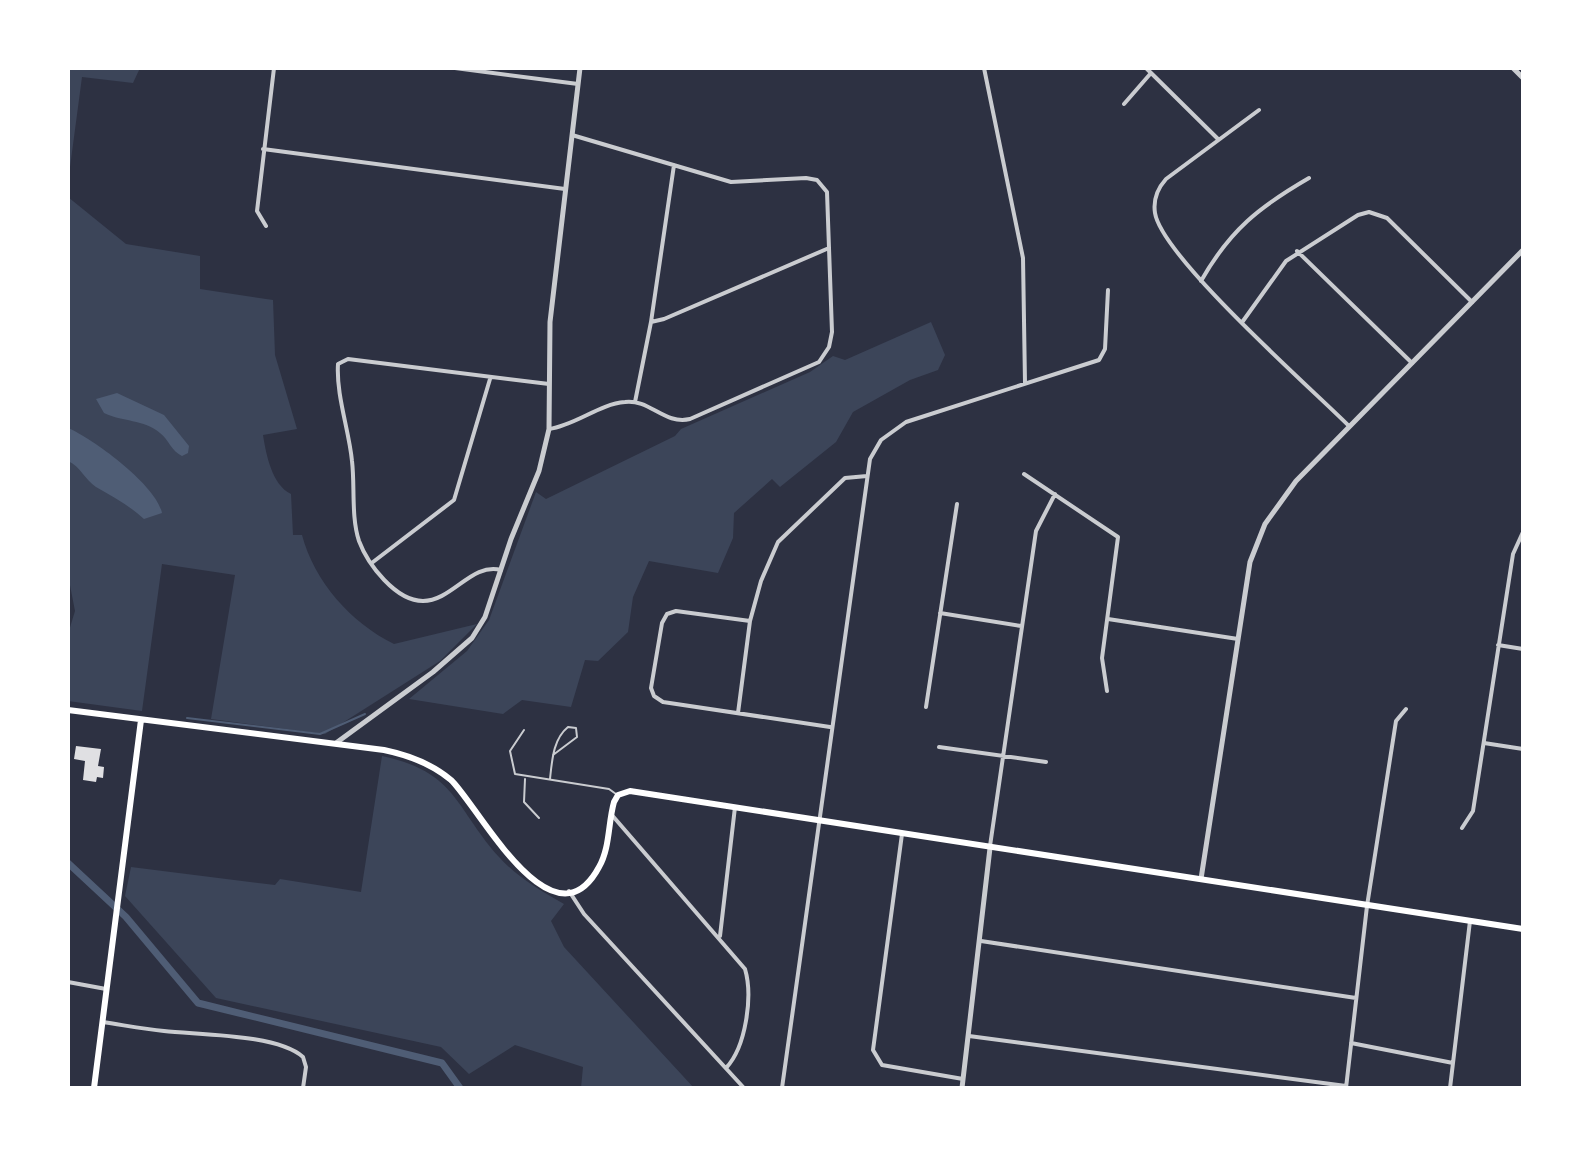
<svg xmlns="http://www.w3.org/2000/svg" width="1591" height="1156" viewBox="0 0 1591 1156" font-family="Inter,sans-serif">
  <rect width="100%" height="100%" fill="#2d3142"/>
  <!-- green -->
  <path fill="#3c4559" d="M 68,68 L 140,68 L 133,83 L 82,77 L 68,182 Z
    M 68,197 L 126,244 L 200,256 L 200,289 L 273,300 L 275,355 L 297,429 L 263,435 C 266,454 272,485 291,494 L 293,535 L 302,535 C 314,581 351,623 394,644 L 477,624 L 440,661 L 325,734 L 211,719 L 235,575 L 162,564 L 142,711 L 68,701 L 68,634 L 75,611 L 68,575 Z
    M 931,322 L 945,355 L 938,370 L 910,380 L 853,412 L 836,442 L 780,487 L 772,479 L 734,513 L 733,538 L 718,573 L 649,561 L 633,597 L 628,632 L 598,661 L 585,660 L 571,707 L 522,700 L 503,714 L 409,699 L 467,651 L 489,620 L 536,492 L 546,499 L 675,436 L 681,429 L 810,372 L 833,356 L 845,360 Z
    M 382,756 C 457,772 455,808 499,857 C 518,878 541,891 564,904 L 551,921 L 564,947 L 694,1088 L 581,1088 L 583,1067 L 515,1045 L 469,1074 L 441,1047 L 216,998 L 125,896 L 131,867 L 275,885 L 280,879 L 361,892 Z"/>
  <!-- water -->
  <path fill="#4f5d75" d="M 117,393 L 164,415 L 189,446 L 188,453 L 182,456 C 171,451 169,440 160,433 C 144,419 122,422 104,413 L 96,399 Z
    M 68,428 C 94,439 157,486 162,513 L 144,519 C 129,505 113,497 96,487 C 85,480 81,467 68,461 Z"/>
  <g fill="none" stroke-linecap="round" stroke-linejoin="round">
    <!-- stream -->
    <path stroke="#4f5d75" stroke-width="2" d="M 187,718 L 320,734 L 365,714"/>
    <!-- canal -->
    <path stroke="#4f5d75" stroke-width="7" d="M 68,863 L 126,917 L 198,1003 L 442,1063 L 460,1088"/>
  </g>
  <!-- building -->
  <path fill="#e0e0e3" d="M 76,746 L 101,749 L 98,766 L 104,767 L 103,778 L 97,777 L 96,782 L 83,780 L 85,761 L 74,759 Z"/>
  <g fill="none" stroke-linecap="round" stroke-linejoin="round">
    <!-- service -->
    <path stroke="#caccd0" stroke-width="2" d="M 524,730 L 510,751 L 515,774 L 609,789 L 616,794
      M 525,779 L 524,802 L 539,818
      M 550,779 C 552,761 553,739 568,727 L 576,728 L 577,737 L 553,755"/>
    <!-- minor -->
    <path stroke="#caccd0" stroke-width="4" d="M 455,68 L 578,84
      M 984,68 L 1023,258 L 1025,383
      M 1146,68 L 1218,139
      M 1124,104 L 1151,73
      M 1259,110 L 1166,179 C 1158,188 1153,200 1155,213 C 1162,257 1311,388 1349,426
      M 263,149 L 565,189
      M 266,226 L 257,211 L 274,68
      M 1297,251 L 1412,363
      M 1201,281 C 1230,230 1259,207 1309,178
      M 1243,321 L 1286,261 L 1358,215 L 1369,212 L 1387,218 L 1472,302
      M 651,322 L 664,319 L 829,248
      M 635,402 L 651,322 L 674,165
      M 549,429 C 576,425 599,404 625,402 C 650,399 664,425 690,419 L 819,362 L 829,347 L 832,332 L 827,192 L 817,180 L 806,178 L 731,182 L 572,135
      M 1024,474 L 1118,537 L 1102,658 L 1107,691
      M 373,562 L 454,500 L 490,379
      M 501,570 C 472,562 452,601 423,601 C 396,601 368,565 359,541 C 351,517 355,486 352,461 C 349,430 336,395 338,364 L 348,359 L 549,384
      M 940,613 L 1021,626
      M 1108,619 L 1238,639
      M 750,621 L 676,611 L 667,614 L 662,623 L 651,688 L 654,696 L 663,702 L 830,727
      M 1498,645 L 1523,649
      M 926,707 L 957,504
      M 738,713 L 750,621 L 761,581 L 778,542 L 845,478 L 867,476
      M 1484,743 L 1523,749
      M 939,747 L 1046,762
      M 611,814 L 745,969 C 753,996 746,1047 726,1068
      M 1462,828 L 1473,811 L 1513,554 L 1523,532
      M 902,834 L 873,1050 L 882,1065 L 963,1079
      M 990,846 L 1036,531 L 1055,494
      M 569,891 L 584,914 L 744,1088
      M 720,936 L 735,807
      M 981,941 L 1356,998
      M 68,982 L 106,989
      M 102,1022 C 123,1025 143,1029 164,1031 C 199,1035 277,1034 303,1057 L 306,1067 L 303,1088
      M 969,1036 L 1346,1086
      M 1351,1043 L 1453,1063
      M 782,1088 L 870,459 L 881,440 L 906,422 L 1099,360 L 1105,349 L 1108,290
      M 1346,1088 L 1367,906 L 1396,721 L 1406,709
      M 1450,1088 L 1470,921"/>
    <!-- tertiary -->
    <path stroke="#caccd0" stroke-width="5" d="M 1513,68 L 1523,78
      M 336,743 L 433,672 L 472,638 L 485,617 L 511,539 L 539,471 L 549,429 L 550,322 L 580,68
      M 1201,879 L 1250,562 L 1265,524 L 1296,481 L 1523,250
      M 962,1088 L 990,848"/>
    <!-- secondary -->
    <path stroke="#fff" stroke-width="6" d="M 68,710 L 384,750 C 408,755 432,764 451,780 C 477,804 553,953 599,867 C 610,848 608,823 614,802 L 618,795 L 630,791 L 1523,929
      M 94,1088 L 141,720"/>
  </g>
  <!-- border -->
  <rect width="1591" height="1156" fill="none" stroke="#ffffff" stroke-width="140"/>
</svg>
